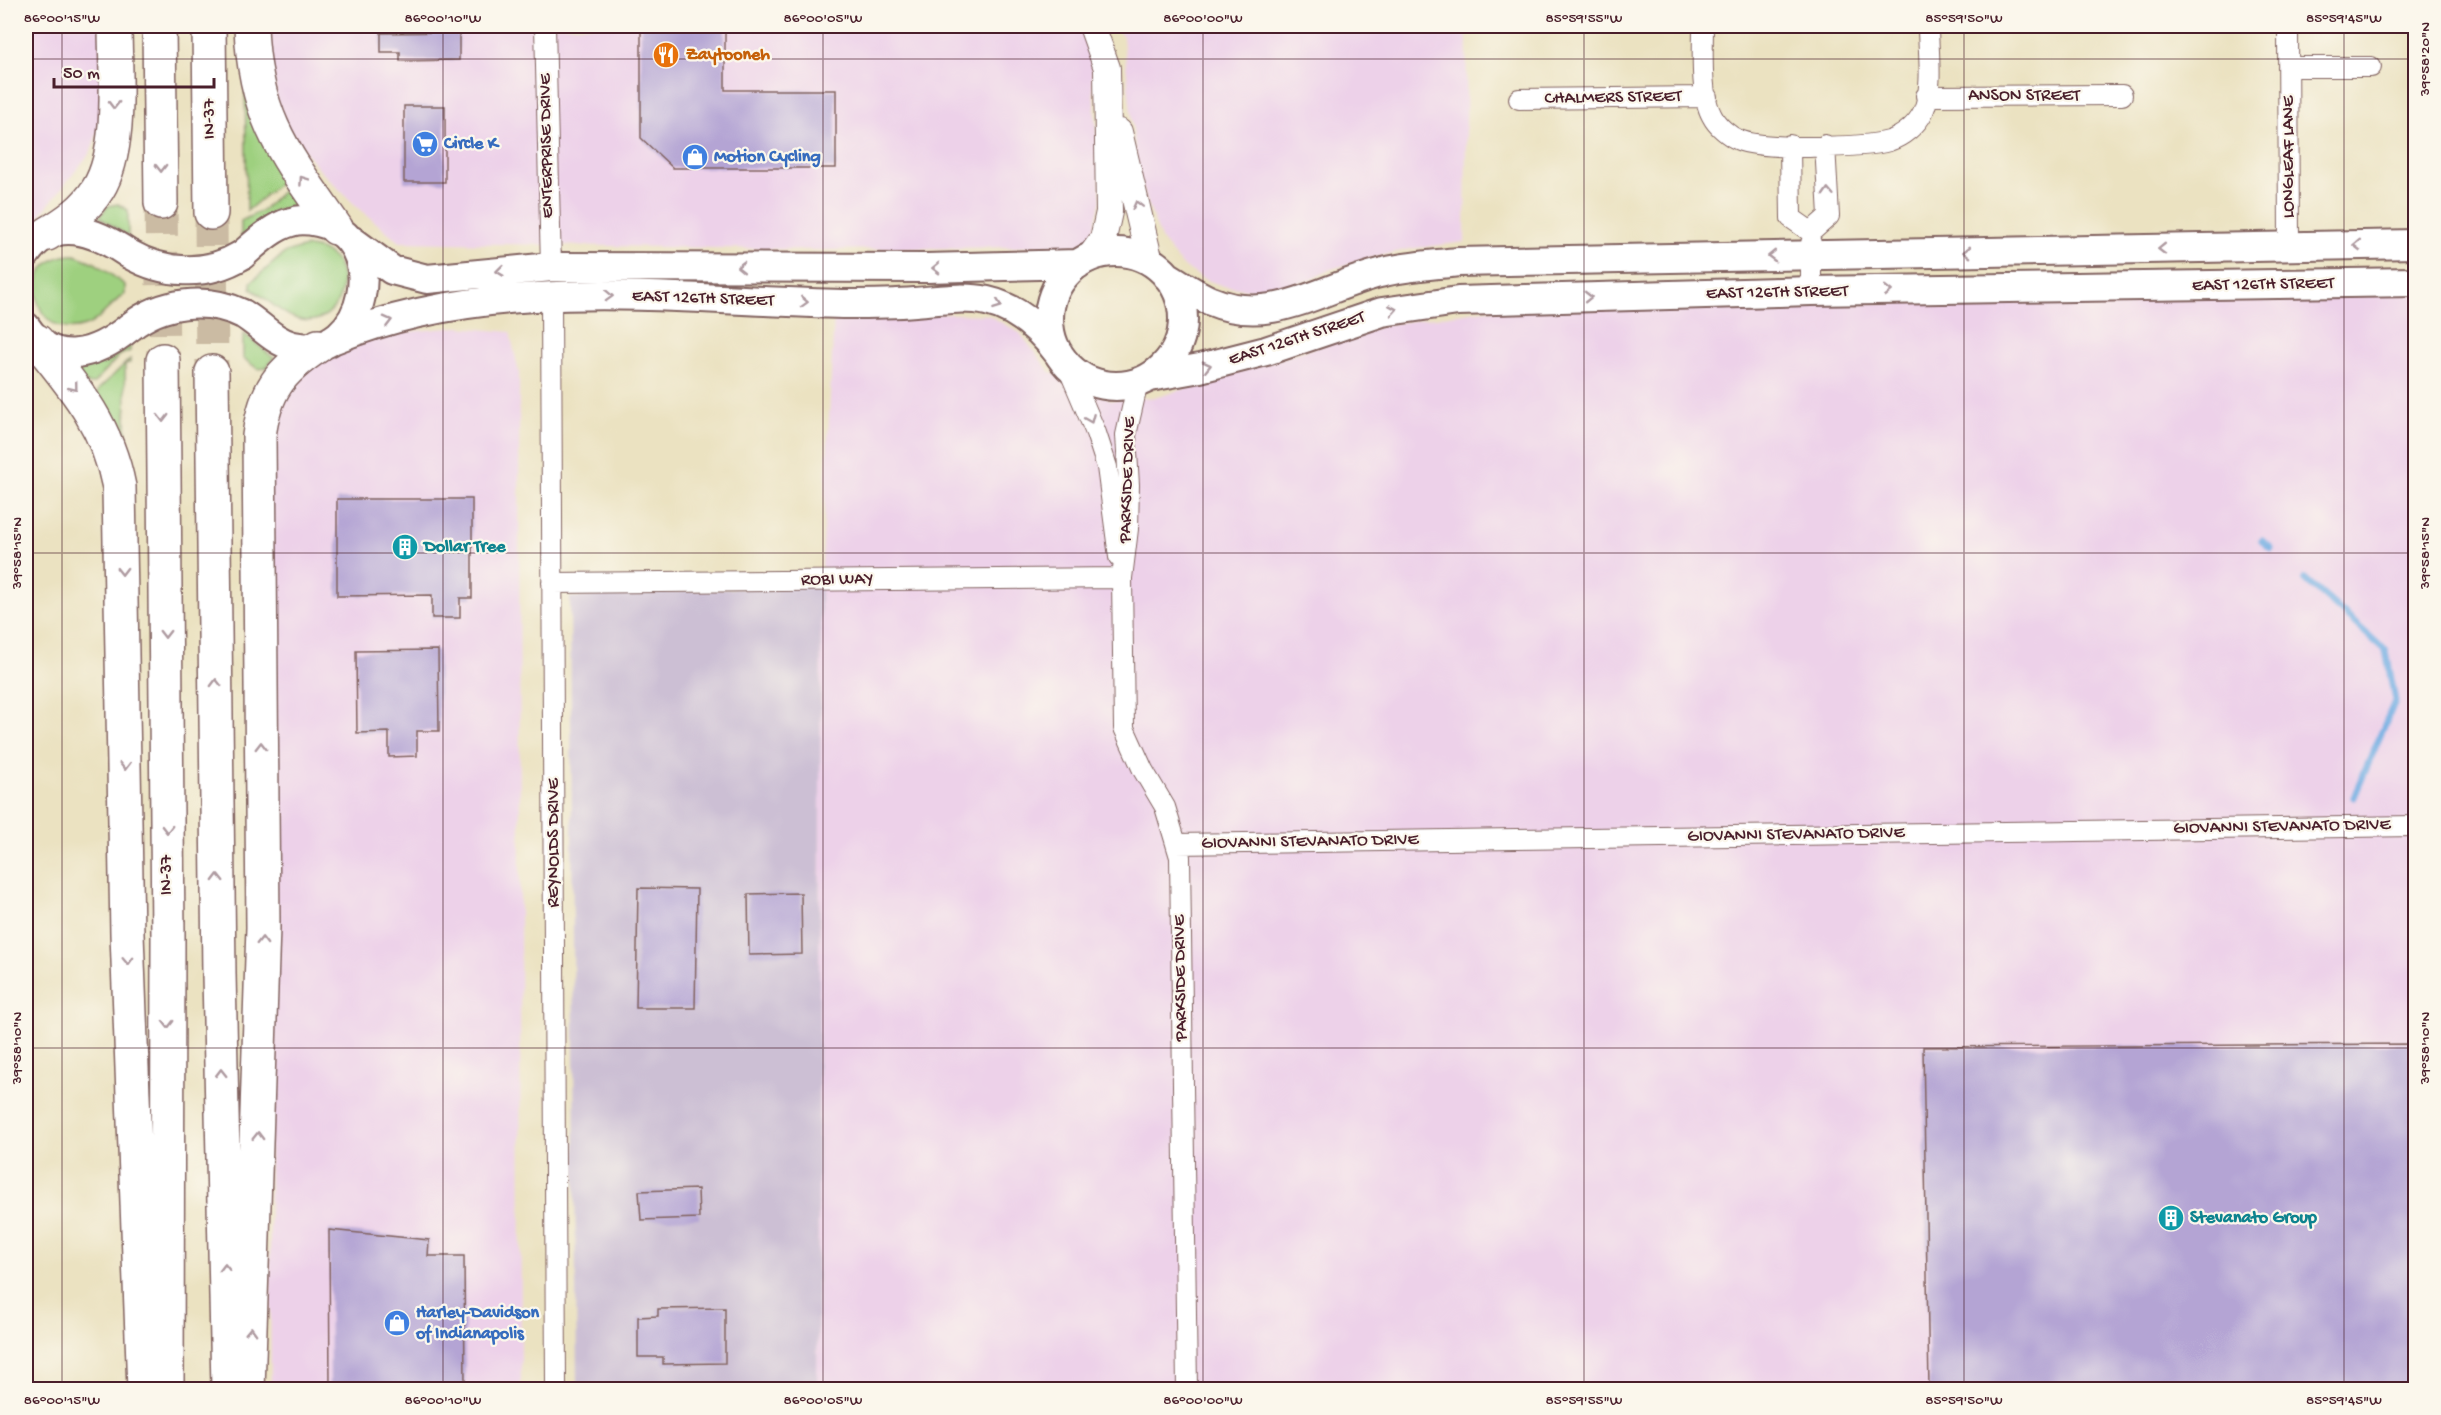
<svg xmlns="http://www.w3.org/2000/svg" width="2441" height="1415" viewBox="0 0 2441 1415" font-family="'Gochi Hand',sans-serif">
  <rect width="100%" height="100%" fill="#fbf7ec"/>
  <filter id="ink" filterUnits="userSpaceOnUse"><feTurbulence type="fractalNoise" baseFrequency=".0167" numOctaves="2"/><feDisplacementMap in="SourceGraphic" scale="12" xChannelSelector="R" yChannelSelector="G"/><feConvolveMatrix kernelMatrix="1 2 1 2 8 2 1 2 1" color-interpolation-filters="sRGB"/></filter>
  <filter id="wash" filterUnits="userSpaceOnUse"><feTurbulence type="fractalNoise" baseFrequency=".008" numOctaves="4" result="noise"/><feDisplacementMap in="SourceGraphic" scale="24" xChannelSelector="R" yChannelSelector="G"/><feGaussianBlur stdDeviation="1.35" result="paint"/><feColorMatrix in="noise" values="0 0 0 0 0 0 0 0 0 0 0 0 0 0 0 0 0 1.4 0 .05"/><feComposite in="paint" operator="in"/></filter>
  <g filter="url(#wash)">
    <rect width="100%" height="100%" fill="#ebe2c1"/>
    <!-- built -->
    <path fill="#edd1e9" d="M 26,26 L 102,26 L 102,121 L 90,153 L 26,233 Z
      M 267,26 L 1101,26 L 1090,45 L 1101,200 L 1092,236 L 1078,246 L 821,250 L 400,242 L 359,209 L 319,169 L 279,118 Z
      M 1123,26 L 1467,26 L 1465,242 L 1409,249 L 1372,258 L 1331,269 L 1310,280 L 1261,291 L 1223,286 L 1202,278 L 1183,266 L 1162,241 L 1147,202 L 1137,168 L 1123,37 L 1118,31 Z
      M 2415,293 L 2415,1389 L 817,1390 L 821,584 L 834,315 L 881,312 L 988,315 L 1020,333 L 1050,372 L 1112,400 L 1158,397 L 1389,324 L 1485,310 Z
      M 458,327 L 510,332 L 519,373 L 521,1389 L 271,1390 L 265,471 L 278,402 L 312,341 Z"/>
    <!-- industrial -->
    <path fill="#ccbfd4" d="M 821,584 L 817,1389 L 577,1389 L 570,597 Z"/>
    <!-- green -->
    <path fill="#9ed07f" stroke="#747855" stroke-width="1.5" d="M 245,81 L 283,173 L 281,182 L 247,211 Z
      M 286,188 L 295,189 L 303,204 L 274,211 L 241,237 L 241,221 L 263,210 Z
      M 118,204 L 128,210 L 128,236 L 99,217 L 108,206 Z
      M 307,247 C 364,250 346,333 297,319 C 280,314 266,297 251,289 L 251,282 L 286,252 Z
      M 75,255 L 95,263 L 125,285 L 125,294 C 111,303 100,321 85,326 C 31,344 14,255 75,255 Z
      M 243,333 L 274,358 L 266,368 L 258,369 L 243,358 Z
      M 130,345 L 130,351 L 120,355 L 93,384 L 84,383 L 78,370 L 106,363 Z
      M 130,359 L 130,363 L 125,364 L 127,469 L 96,399 L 98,390 Z"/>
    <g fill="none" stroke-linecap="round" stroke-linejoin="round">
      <!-- stream -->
      <path stroke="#72ade3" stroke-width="7" d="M 2262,541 L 2271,548
        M 2305,579 L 2386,651 L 2395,701 L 2354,797"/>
    </g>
    <g id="blocks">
      <!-- building -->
      <path fill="#b4a4d4" d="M 641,26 L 725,26 L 725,90 L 836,90 L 836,168 L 673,168 L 641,138 Z
        M 459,32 L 459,60 L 400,61 L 400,52 L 381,52 L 381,33 Z
        M 404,106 L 445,106 L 445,182 L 404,182 Z
        M 337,499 L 472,499 L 472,598 L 460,598 L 460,618 L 432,618 L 432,595 L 337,596 Z
        M 438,650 L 439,731 L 417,731 L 417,756 L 389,757 L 389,732 L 357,733 L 356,651 Z
        M 638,888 L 697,889 L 695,1008 L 636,1008 Z
        M 801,893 L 802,954 L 749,955 L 748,894 Z
        M 2415,1044 L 2415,1389 L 1929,1389 L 1923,1047 Z
        M 698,1189 L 699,1218 L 641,1220 L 639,1191 Z
        M 329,1230 L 429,1240 L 428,1256 L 464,1256 L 465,1389 L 330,1389 Z
        M 725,1308 L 725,1363 L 663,1364 L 663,1357 L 638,1357 L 638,1317 L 658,1316 L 658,1309 Z"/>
    </g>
  </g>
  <g filter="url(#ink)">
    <use href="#blocks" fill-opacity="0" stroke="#826360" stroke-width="1.5"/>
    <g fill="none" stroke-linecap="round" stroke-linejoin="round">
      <!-- motorway-tunnel -->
      <path stroke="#cbbba3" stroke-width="33" stroke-dasharray="33 16" stroke-linecap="butt" d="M 161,203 L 163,360
        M 211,213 L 212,372"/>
      <defs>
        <path id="minor" d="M 545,26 L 551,267
          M 1703,26 C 1703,49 1700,96 1712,116 C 1717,126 1729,136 1739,140 C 1763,150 1863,148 1889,141 C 1902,137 1917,125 1923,112 C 1934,87 1928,52 1928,26
          M 2288,26 L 2289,246
          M 2288,67 L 2371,67
          M 1926,96 L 2122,95
          M 1519,99 L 1707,97
          M 1790,145 L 1791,218 L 1811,232
          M 1811,232 L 1829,216 L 1825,145
          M 1811,243 L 1811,291
          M 551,296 L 556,1390
          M 1067,365 L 1096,433 L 1107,467 L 1119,557
          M 1138,382 L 1126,435 L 1129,485 L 1128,529 L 1122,578 L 1124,728 L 1143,770 L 1165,807 L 1180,857 L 1187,1390
          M 552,583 L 1122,578
          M 1176,844 L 2416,826"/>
        <path id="tertiary" d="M 1119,132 L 1150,262
          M 1090,257 L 1103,239 L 1109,212 L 1107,68 L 1092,26"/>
        <path id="secondary" d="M 351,240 L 392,270 L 427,279 L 551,267 L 926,268 L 1078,264
          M1049 319a67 67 0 1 1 134 0a67 67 0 1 1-134 0Z
          M 26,254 C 53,213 97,232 129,254
          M 242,255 C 256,243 272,227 291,222 C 300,219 308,220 318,222 C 392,237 367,362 293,346 C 273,341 260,324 243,314
          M 1167,276 C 1181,284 1196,295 1211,301 C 1272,327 1322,287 1380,273 C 1405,266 1432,265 1458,262 L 2416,244
          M 26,327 C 54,369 96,355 130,327
          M 332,340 C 493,273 674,300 843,304 C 867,304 891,304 915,302 C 939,300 964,296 987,301 C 1018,308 1041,330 1059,354
          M 1150,377 L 1200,368 L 1266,351 L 1382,312 L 1458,301 L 1811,291 L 2416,282"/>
        <path id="motorway" d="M 159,26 L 161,203
          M 209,26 L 211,213
          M 251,26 C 254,118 286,156 336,228
          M 47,234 C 67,222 86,209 98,189 C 123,149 115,72 115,26
          M 37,341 C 76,389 107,425 119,487 L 127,934 L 144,1390
          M 163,360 L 168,936 L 167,1390
          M 212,372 L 219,974 L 228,1388
          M 248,1390 L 263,927 L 259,436 C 265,390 280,371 318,346"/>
      </defs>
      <!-- minor casing -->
      <use href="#minor" stroke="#826360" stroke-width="22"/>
      <!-- tertiary casing -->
      <use href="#tertiary" stroke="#826360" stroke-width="28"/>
      <!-- secondary casing -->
      <use href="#secondary" stroke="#826360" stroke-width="32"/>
      <!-- motorway casing -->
      <use href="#motorway" stroke="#826360" stroke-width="36"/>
      <!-- minor -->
      <use href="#minor" stroke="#fff" stroke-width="20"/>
      <!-- tertiary -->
      <use href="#tertiary" stroke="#fff" stroke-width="26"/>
      <!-- secondary -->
      <use href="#secondary" stroke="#fff" stroke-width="28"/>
      <!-- motorway -->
      <use href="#motorway" stroke="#fff" stroke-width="33"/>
      <defs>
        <path id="secondary-bridge" d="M 129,254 C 164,274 206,277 242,255
          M 130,327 C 161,302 206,296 243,314"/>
      </defs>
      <!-- secondary-bridge casing -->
      <use href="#secondary-bridge" stroke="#826360" stroke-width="32" stroke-linecap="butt"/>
      <!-- secondary-bridge -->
      <use href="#secondary-bridge" stroke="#fff" stroke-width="28"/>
    </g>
    <!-- one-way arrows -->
    <defs><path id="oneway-chevron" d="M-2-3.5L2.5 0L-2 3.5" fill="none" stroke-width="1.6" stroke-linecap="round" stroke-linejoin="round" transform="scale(1.5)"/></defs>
    <g stroke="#ae9aa0">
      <use href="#oneway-chevron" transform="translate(114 105) rotate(91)"/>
      <use href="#oneway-chevron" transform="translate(161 168) rotate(89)"/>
      <use href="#oneway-chevron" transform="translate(303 180) rotate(-125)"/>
      <use href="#oneway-chevron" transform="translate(1828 192) rotate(-93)"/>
      <use href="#oneway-chevron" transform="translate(1137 205) rotate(-104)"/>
      <use href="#oneway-chevron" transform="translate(2357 245) rotate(179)"/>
      <use href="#oneway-chevron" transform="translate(2162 249) rotate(179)"/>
      <use href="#oneway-chevron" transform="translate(1967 252) rotate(179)"/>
      <use href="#oneway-chevron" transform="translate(1772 256) rotate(179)"/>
      <use href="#oneway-chevron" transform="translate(741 267) rotate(-179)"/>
      <use href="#oneway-chevron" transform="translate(936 268) rotate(179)"/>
      <use href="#oneway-chevron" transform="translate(500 271) rotate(173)"/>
      <use href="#oneway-chevron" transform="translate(1888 291) rotate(-1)"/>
      <use href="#oneway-chevron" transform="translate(609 296) rotate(2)"/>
      <use href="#oneway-chevron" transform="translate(1588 297) rotate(-1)"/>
      <use href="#oneway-chevron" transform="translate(804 302) rotate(2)"/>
      <use href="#oneway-chevron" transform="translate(998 305) rotate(20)"/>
      <use href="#oneway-chevron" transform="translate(1393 310) rotate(-10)"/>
      <use href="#oneway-chevron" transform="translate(388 321) rotate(-14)"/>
      <use href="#oneway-chevron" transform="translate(1207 366) rotate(-13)"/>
      <use href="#oneway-chevron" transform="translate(74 387) rotate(51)"/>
      <use href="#oneway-chevron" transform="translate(163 418) rotate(90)"/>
      <use href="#oneway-chevron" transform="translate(1090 419) rotate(67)"/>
      <use href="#oneway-chevron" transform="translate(122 571) rotate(89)"/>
      <use href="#oneway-chevron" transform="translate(165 634) rotate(90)"/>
      <use href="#oneway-chevron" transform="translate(216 683) rotate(-91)"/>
      <use href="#oneway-chevron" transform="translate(261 746) rotate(-90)"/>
      <use href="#oneway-chevron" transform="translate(125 766) rotate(89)"/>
      <use href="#oneway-chevron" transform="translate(167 829) rotate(90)"/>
      <use href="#oneway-chevron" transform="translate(218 878) rotate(-91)"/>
      <use href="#oneway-chevron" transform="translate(262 941) rotate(-89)"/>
      <use href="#oneway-chevron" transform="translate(128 961) rotate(88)"/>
      <use href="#oneway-chevron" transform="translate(168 1024) rotate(90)"/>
      <use href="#oneway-chevron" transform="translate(221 1073) rotate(-91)"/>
      <use href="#oneway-chevron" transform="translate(258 1136) rotate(-89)"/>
      <use href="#oneway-chevron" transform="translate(225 1268) rotate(-91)"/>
      <use href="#oneway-chevron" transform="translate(251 1331) rotate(-88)"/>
    </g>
  </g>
  <!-- ticks -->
  <path fill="none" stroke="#4a1f2b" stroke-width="1.5" stroke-opacity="0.45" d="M 62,26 L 62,1390M 443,26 L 443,1390M 823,26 L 823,1390M 1203,26 L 1203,1390M 1584,26 L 1584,1390M 1964,26 L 1964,1390M 2344,26 L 2344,1390M 26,59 L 2416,59M 26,553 L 2416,553M 26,1048 L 2416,1048"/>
  <!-- icons -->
  <defs>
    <symbol id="restaurant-disc" viewBox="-11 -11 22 22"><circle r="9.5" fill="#e8710a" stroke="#fbf7ec"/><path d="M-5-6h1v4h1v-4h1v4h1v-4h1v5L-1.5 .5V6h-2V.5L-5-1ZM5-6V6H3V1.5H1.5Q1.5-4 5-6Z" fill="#fff"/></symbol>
    <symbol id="supermarket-disc" viewBox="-11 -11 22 22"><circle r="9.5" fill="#3f7fe0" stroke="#fbf7ec"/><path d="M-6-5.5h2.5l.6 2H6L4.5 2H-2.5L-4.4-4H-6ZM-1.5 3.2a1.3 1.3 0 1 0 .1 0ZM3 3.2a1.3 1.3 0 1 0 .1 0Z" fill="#fff"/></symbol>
    <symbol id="shop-disc" viewBox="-11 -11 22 22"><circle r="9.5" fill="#3f7fe0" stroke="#fbf7ec"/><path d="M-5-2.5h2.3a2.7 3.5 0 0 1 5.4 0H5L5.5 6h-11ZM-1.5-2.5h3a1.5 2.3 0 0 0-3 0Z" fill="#fff"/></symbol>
    <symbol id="building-disc" viewBox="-11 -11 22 22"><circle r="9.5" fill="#0f9aa8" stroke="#fbf7ec"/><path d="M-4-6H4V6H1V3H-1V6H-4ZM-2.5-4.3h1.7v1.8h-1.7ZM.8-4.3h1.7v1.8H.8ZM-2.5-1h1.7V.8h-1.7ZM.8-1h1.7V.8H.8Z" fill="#fff"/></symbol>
  </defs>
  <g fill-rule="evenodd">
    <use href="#restaurant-disc" x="651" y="40" width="30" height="30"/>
    <use href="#supermarket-disc" x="410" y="129" width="30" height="30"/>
    <use href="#shop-disc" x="680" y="142" width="30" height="30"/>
    <use href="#building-disc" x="390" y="532" width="30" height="30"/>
    <use href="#building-disc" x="2156" y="1203" width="30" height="30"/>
    <use href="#shop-disc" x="382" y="1308" width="30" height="30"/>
  </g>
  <g text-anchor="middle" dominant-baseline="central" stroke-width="4.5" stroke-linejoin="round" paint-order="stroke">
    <!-- food labels -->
    <g font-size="18" font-weight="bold" fill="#c56008" stroke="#fbf7ec" text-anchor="start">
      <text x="686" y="55">Zaytooneh</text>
    </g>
    <!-- street labels -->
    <g font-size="18" fill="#4a1f2b" stroke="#fbf7ec">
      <text x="2024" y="96">ANSON STREET</text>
      <text transform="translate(1613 98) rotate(-1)">CHALMERS STREET</text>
      <text transform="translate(210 119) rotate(-91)">IN-37</text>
      <text transform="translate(547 146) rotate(-91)">ENTERPRISE DRIVE</text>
      <text transform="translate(2289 157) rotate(-90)">LONGLEAF LANE</text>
      <text transform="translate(2263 285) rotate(-1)">EAST 126TH STREET</text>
      <text transform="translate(1777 293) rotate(-1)">EAST 126TH STREET</text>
      <text transform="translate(703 299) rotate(2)">EAST 126TH STREET</text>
      <text transform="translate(1297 339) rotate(-18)">EAST 126TH STREET</text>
      <text transform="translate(1128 480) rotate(-88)">PARKSIDE DRIVE</text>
      <text transform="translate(837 580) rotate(-1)">ROBI WAY</text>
      <text transform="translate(2282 827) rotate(-1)">GIOVANNI STEVANATO DRIVE</text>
      <text transform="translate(1796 835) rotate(-1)">GIOVANNI STEVANATO DRIVE</text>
      <text transform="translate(1310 842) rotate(-1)">GIOVANNI STEVANATO DRIVE</text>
      <text transform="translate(554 843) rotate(-90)">REYNOLDS DRIVE</text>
      <text transform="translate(167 875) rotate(-90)">IN-37</text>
      <text transform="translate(1181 978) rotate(-91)">PARKSIDE DRIVE</text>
    </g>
    <!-- shop labels -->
    <g font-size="18" font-weight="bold" fill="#366cbe" stroke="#fbf7ec" text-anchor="start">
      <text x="444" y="144">Circle K</text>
      <text x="714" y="157">Motion Cycling</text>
      <text x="416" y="1313">Harley-Davidson<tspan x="416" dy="21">of Indianapolis</tspan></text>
    </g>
    <!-- culture labels -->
    <g font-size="18" font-weight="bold" fill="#0d838f" stroke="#fbf7ec" text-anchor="start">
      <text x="424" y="547">Dollar Tree</text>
      <text x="2190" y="1218">Stevanato Group</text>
    </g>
  </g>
  <!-- margin -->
  <rect width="2441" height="1415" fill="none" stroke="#fbf7ec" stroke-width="66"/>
  <!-- scale -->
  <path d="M54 78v9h160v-9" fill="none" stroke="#4a1f2b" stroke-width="3"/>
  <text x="63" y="78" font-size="18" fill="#4a1f2b" stroke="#fbf7ec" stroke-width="4.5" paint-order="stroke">50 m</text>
  <rect x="33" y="33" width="2375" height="1349" fill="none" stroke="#4a1f2b" stroke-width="2"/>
  <g font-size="15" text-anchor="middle" fill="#4a1f2b">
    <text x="62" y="22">86°00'15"W</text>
    <text x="443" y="22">86°00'10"W</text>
    <text x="823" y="22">86°00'05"W</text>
    <text x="1203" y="22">86°00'00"W</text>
    <text x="1584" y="22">85°59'55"W</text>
    <text x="1964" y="22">85°59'50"W</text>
    <text x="2344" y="22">85°59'45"W</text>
    <text transform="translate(2424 59) rotate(-90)" y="5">39°58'20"N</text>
    <text transform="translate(16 553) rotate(-90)" y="5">39°58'15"N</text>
    <text transform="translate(2424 553) rotate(-90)" y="5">39°58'15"N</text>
    <text transform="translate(16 1048) rotate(-90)" y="5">39°58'10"N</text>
    <text transform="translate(2424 1048) rotate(-90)" y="5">39°58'10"N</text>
    <text x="62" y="1404">86°00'15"W</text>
    <text x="443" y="1404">86°00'10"W</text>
    <text x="823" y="1404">86°00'05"W</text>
    <text x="1203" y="1404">86°00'00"W</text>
    <text x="1584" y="1404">85°59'55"W</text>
    <text x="1964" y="1404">85°59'50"W</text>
    <text x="2344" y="1404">85°59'45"W</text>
  </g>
</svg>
